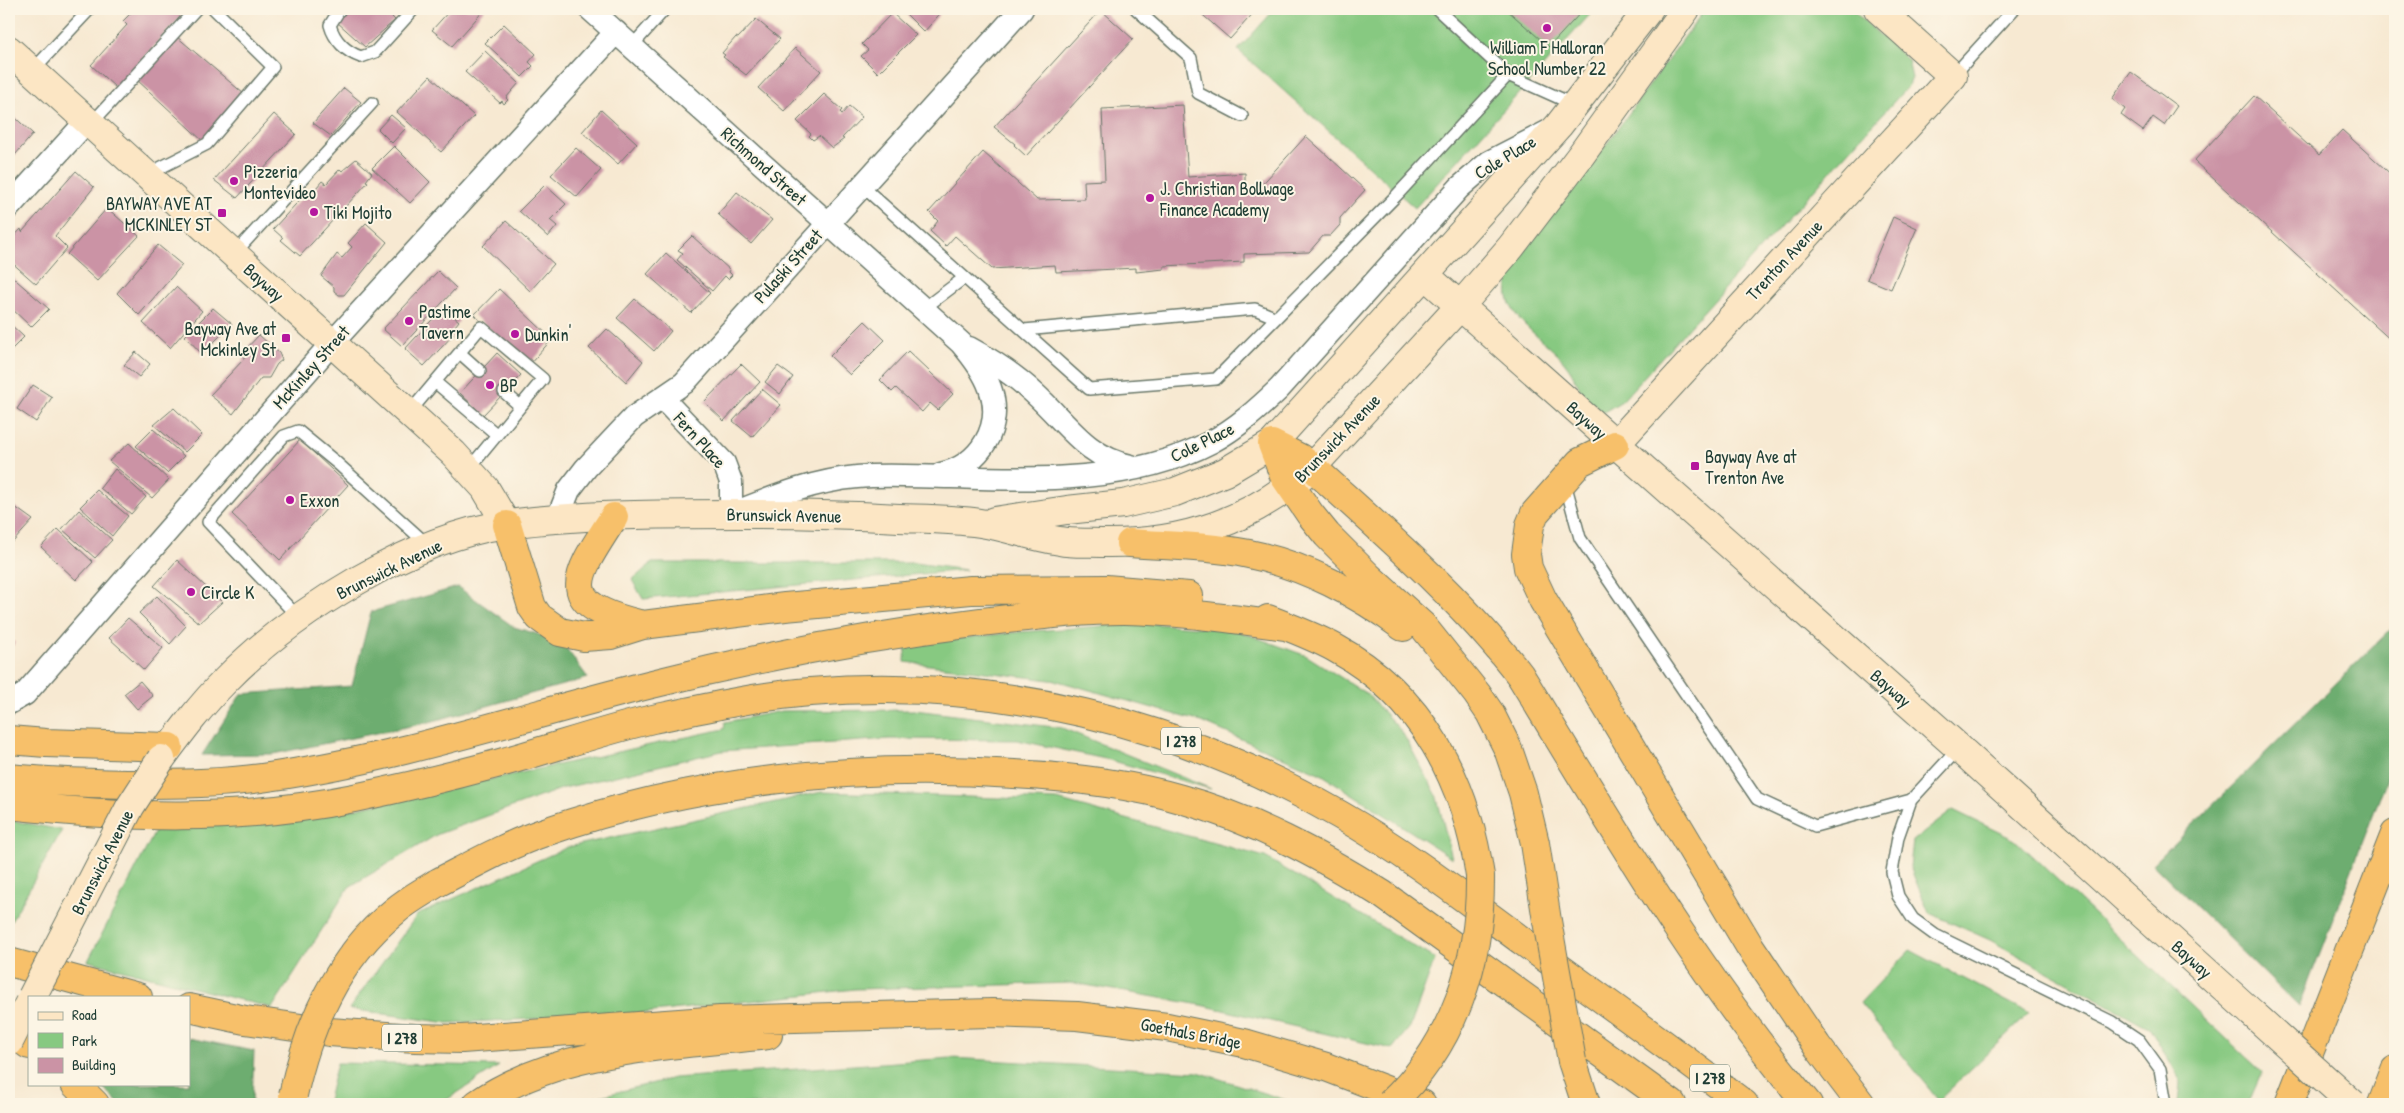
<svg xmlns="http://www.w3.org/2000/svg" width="2404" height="1113" viewBox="0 0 2404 1113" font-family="'Patrick Hand',sans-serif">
  <rect width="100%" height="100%" fill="#fcf5e5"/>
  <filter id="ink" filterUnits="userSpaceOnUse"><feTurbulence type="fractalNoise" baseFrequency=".02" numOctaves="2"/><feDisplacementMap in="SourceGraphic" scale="10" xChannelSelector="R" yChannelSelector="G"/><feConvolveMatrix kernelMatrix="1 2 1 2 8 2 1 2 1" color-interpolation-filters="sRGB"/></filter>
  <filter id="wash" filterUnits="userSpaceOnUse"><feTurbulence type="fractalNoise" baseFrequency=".0096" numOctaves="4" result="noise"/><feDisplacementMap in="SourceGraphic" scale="20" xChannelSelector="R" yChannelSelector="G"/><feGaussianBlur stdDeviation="1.12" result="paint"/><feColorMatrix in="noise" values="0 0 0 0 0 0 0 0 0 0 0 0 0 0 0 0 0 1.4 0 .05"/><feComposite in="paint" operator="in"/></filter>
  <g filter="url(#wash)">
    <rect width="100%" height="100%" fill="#f7e9d2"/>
    <!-- green -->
    <path fill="#87c981" stroke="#53835a" d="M 1275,9 L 1595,9 L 1415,208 L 1238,50 Z
      M 1705,9 L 1851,9 L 1908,60 L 1912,78 L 1909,85 L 1622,401 L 1604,412 C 1580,404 1580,381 1565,363 C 1549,342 1518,327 1509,301 C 1505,288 1510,276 1514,264 L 1592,164 Z
      M 652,563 L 915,563 L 966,570 L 643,599 L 632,580 Z
      M 1144,623 L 1235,630 L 1307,656 L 1367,694 L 1402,732 L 1436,794 L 1452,858 L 1321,774 L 1202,722 L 1058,681 L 905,662 L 906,644 L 1020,632 Z
      M 914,710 L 1062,728 L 1211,789 L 1110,760 L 1017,740 L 889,739 L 722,751 L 564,788 L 438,834 L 349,887 L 272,1008 L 88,961 L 159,824 L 283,824 L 724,729 L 725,722 L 782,711 Z
      M 822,792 L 1057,800 L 1265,857 L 1435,959 L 1410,1027 L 1392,1049 L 1201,1005 L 1074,983 L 855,989 L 636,1014 L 448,1023 L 349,1009 L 417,915 L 568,847 Z
      M 1953,810 L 2015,840 L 2262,1072 L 2248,1104 L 2179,1104 L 2181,1082 L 2150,1028 L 1990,940 L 1929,913 L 1910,867 L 1913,841 Z
      M 9,820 L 62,830 L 9,925 Z
      M 1910,950 L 2029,1013 L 1939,1100 L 1860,1003 Z
      M 951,1058 L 1198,1072 L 1298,1104 L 569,1104 L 674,1078 Z
      M 337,1063 L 499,1066 L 440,1104 L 327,1104 Z"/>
    <!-- forest -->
    <path fill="#6dad6f" stroke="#467552" d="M 458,587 L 514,627 L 561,641 L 588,678 L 426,723 L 273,754 L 202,755 L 241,694 L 352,686 L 371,612 Z
      M 2395,625 L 2395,758 L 2299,1007 L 2153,864 Z
      M 189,1038 L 254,1051 L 252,1104 L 119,1104 L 100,1084 L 189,1084 Z"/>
    <g id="blocks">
      <!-- building -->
      <path fill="#cb93a5" d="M 135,9 L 188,9 L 116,88 L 91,65 L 127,25 L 123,21 Z
        M 350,9 L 400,9 L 392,17 L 395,20 L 365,47 L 337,22 Z
        M 451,9 L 485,9 L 452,46 L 432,30 Z
        M 901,9 L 944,9 L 924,32 Z
        M 1196,9 L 1257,9 L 1230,39 Z
        M 1506,9 L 1584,9 L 1549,47 Z
        M 1101,10 L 1133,39 L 1026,156 L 1014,145 L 1015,144 L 994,127 Z
        M 892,13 L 916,35 L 878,73 L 861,56 L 868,50 L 862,44 Z
        M 756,19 L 780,39 L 746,75 L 723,57 L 725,55 L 722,53 L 736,37 L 738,38 Z
        M 504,24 L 536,54 L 529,62 L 533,66 L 522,77 L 485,43 Z
        M 176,36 L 244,94 L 204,142 L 136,79 Z
        M 795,48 L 821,71 L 784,111 L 758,88 Z
        M 485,51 L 519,83 L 506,98 L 508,100 L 504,104 L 502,101 L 500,103 L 465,72 Z
        M 2131,72 L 2177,106 L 2164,125 L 2153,117 L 2143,131 L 2121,115 L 2125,109 L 2112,99 Z
        M 430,76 L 474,116 L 441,152 L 397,112 Z
        M 344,88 L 361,102 L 331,136 L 313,123 Z
        M 824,94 L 842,110 L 840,112 L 842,114 L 849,106 L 862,117 L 842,138 L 844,139 L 832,148 L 819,136 L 813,140 L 809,136 L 811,134 L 797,121 Z
        M 2254,96 L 2319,155 L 2342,130 L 2395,178 L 2395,344 L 2194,161 Z
        M 1183,105 L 1188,177 L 1245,173 L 1245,191 L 1257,190 L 1306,136 L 1365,190 L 1340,218 L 1340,225 L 1330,236 L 1323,236 L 1309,252 L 1244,254 L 1244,262 L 1164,266 L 1164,269 L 1136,272 L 1136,268 L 1056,272 L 1055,265 L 992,269 L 955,236 L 946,246 L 930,231 L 938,221 L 929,212 L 983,152 L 1037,200 L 1085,199 L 1084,181 L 1105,180 L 1102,109 Z
        M 601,110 L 637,143 L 618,164 L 582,132 Z
        M 9,112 L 33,134 L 9,162 Z
        M 274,114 L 296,134 L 237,198 L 214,180 Z
        M 391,115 L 406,128 L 392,143 L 378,129 Z
        M 394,146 L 430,182 L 410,203 L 372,168 Z
        M 576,148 L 601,170 L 577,197 L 551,175 Z
        M 356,159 L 372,173 L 366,181 L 368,182 L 300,256 L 281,240 L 283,238 L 273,229 L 307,192 L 310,195 L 322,181 L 326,184 L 340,169 L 342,171 Z
        M 76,171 L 94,187 L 55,236 L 67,248 L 36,284 L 9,260 L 9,242 L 21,229 L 22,232 Z
        M 545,185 L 566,204 L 550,220 L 557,226 L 548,237 L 519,211 Z
        M 737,192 L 772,220 L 751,244 L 718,214 Z
        M 107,208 L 139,236 L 97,281 L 67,254 Z
        M 1893,217 L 1917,228 L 1891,289 L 1867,279 Z
        M 506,221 L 554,264 L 530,291 L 483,246 Z
        M 366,223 L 387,242 L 344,295 L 339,295 L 334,291 L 334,287 L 321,276 L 337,254 L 342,258 L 352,247 L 348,243 Z
        M 692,236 L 730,270 L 729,272 L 732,275 L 728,279 L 725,276 L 712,291 L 677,260 L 683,253 L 678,250 Z
        M 158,245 L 182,265 L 139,315 L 117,293 Z
        M 666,253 L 710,293 L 691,313 L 647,274 Z
        M 438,271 L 456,288 L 402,346 L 383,329 Z
        M 9,274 L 49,309 L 31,327 L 9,306 Z
        M 176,287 L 202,311 L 170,348 L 143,323 Z
        M 499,289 L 552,339 L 529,365 L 474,315 Z
        M 635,299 L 671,331 L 654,351 L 617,318 Z
        M 213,308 L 232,324 L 202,354 L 185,336 Z
        M 443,308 L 459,321 L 451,331 L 454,334 L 424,366 L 405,349 Z
        M 865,321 L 885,340 L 850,375 L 830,356 Z
        M 9,323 L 24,337 L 9,352 Z
        M 607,329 L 643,361 L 626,382 L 589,348 Z
        M 259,335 L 279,353 L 282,360 L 277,364 L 269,378 L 261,378 L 233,414 L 210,395 L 244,359 L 244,351 Z
        M 908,351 L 953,394 L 938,410 L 930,403 L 922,412 L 896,388 L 892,392 L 880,380 Z
        M 136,352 L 150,364 L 139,377 L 124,365 Z
        M 497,353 L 521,375 L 483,415 L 460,393 Z
        M 741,364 L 760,382 L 724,421 L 704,402 Z
        M 778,366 L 793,377 L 780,394 L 765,382 Z
        M 33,385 L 52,397 L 36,422 L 17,409 Z
        M 762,389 L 781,405 L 752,437 L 733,421 Z
        M 174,408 L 202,435 L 185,452 L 154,425 Z
        M 153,429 L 184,456 L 167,473 L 136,446 Z
        M 300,440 L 348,485 L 280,560 L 232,514 Z
        M 129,443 L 169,480 L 152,498 L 109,461 Z
        M 115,469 L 146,497 L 131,514 L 100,488 Z
        M 97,490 L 128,516 L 112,536 L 80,507 Z
        M 15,507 L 33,520 L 12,543 L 9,540 L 9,513 Z
        M 79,510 L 112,540 L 95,558 L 62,529 Z
        M 58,529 L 93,562 L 76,580 L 41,547 Z
        M 177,560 L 222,602 L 199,623 L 154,586 Z
        M 157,596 L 186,626 L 170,644 L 139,613 Z
        M 128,618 L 163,648 L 144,670 L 109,638 Z
        M 9,637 L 15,643 L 9,650 Z
        M 140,681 L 153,696 L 137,709 L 124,694 Z"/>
    </g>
  </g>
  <g filter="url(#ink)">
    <use href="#blocks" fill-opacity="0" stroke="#6b796b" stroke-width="1"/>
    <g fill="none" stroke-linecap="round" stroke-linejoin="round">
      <defs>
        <path id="lane" d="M 340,9 L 330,25 C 334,40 346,52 361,57 L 375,52 L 414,9
          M 1136,9 L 1191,58 L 1198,93 L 1242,116
          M 1437,9 L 1508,75
          M 632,46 L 665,9
          M 32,71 L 90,9
          M 1953,76 L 2014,9
          M 91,124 L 196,9
          M 146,175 L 207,144 L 273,67 L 214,9
          M 861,185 L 1089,389 L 1216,379 L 1396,196 L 1508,75 L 1575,105
          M 234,254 L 372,103
          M 923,309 L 964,278
          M 1024,330 L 1255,309 L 1274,317
          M 460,353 L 480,371
          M 435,382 L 496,434
          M 504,392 L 520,406
          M 409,413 L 481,327 L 543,379 L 468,470
          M 1565,483 L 1580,538 L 1757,799 L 1815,826 L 1911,800
          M 299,618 L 208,522 L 284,436 L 298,431 L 337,463 L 429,546
          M 1959,748 L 1911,800 L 1898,837 L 1892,872 L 1898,896 L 1913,919 L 1935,935 L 2112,1022 L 2139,1040 L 2160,1069 L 2166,1104"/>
        <path id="street" d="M 590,9 L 961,343 C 973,357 984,371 990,388 C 1004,427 980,465 941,474
          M 9,207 L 87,121
          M 969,348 C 993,361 1015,375 1035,394 C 1066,422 1087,458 1131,466
          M 663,399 L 724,463 L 731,482 L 731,514 C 772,498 812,481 857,477 C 888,474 920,477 951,477 C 1037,480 1133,483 1211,442 C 1237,428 1258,409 1279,389 L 1459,188 L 1489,162 L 1549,131
          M 557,520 L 569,490 L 586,468 L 634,417 L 684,383 L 1022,9
          M 9,703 L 25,694 L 332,343 L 616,32"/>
        <path id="secondary" d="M 9,50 L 453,453 L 485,488 L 507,525
          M 1425,275 L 1959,748 L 2252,1013
          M 1615,445 L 1953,76 L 1878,9
          M 994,521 L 1067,510 L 1123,504 L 1175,492 L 1225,472 L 1272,444 L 1559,125 L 1649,9
          M 161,759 C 181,732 201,705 225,681 C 292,612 412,537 508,524 C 585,514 664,514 741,514 C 794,514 846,515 899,518 C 926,519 954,519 980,523 C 1007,527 1033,537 1060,541 C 1074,544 1090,542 1104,543 C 1184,544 1252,521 1312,467 L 1461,305 L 1511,247 L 1581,155 L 1686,9"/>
        <path id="highway" d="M 1272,444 L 1300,458 L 1312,467 C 1382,531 1463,600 1520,675 C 1610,822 1696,972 1808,1104
          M 1272,444 L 1284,476 L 1310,514 L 1327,535 L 1368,576 L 1422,625 L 1477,694 L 1490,713 L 1508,749 L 1523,793 L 1535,843 L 1547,921
          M 1615,445 L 1580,462 L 1535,513 L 1530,525 L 1526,554 L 1528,568 L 1543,600 L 1749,945 L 1817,1046 L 1861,1104
          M 614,517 C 573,580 555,604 643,625
          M 507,525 L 532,607 L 539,617 L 560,632 L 584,637 L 611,635 L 643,625 L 785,607 L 971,590 L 1106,589 L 1189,596
          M 1130,543 C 1170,546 1210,546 1249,554 C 1304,565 1359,594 1403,627
          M 1268,619 C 1291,628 1313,636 1335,648 C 1422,695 1466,781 1480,876
          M 9,740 L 46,743 L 169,747
          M 9,778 C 48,782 87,783 126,784 C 176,784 226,784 275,776 C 402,757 524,716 648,685 C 758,657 869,636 981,622 C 1028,617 1076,610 1124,610 C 1178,611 1232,619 1286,626
          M 9,805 C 127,818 236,822 354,798 C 403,788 452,776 500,763 C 551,749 601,731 653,719 C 704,708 757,696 810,692 C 995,676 1180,723 1340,815 C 1405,852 1465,899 1525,943 C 1598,996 1672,1049 1744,1104
          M 437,883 C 472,865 507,845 545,832 C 694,780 857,763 1014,774 C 1070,777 1127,783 1181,799 C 1253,819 1318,854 1382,894 L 1672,1104
          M 9,962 L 138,997
          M 189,1008 L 245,1020 L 329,1032 L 415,1038 L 462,1039 L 720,1020 L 992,1013 L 1077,1016 L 1167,1027 L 1244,1043 L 1326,1067 L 1422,1104
          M 9,1030 L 29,1045
          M 1572,1061 L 1586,1104
          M 75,1084 L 95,1104
          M 477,1104 C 560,1047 671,1046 768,1035
          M 2289,1104 L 2395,834
          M 2382,1104 L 2395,1070"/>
      </defs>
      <!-- lane casing -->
      <use href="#lane" stroke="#6b796b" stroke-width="14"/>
      <!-- street casing -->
      <use href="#street" stroke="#6b796b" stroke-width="25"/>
      <!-- secondary casing -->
      <use href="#secondary" stroke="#6b796b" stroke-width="30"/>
      <!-- highway casing -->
      <use href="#highway" stroke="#6b796b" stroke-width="30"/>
      <!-- lane -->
      <use href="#lane" stroke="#fff" stroke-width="11"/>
      <!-- street -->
      <use href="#street" stroke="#fff" stroke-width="22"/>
      <!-- secondary -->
      <use href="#secondary" stroke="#fce6c4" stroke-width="28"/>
      <!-- highway -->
      <use href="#highway" stroke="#f7c06b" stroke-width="28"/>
      <defs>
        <path id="secondary-bridge" d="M 32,997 L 130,807 L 161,759
          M 2252,1013 L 2353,1104
          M 9,1042 L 29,1003"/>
        <path id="highway-bridge" d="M 1547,921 L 1572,1061
          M 293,1095 C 309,1024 337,958 395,911 C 408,900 423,892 437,883
          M 1390,1104 C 1454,1045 1481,961 1480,876"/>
      </defs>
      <!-- secondary-bridge casing -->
      <use href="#secondary-bridge" stroke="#6b796b" stroke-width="30" stroke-linecap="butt"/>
      <!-- highway-bridge casing -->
      <use href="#highway-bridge" stroke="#6b796b" stroke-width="30" stroke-linecap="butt"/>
      <!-- secondary-bridge -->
      <use href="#secondary-bridge" stroke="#fce6c4" stroke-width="28"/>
      <!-- highway-bridge -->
      <use href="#highway-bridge" stroke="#f7c06b" stroke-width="28"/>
    </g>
  </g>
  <!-- markers -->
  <g fill="#b5179e" stroke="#fcf5e5" stroke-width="2">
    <circle cx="1547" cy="28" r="5"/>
    <circle cx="234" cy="181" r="5"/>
    <circle cx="1150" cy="198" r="5"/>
    <circle cx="314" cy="212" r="5"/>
    <rect x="217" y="208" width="10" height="10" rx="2.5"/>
    <circle cx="409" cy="321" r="5"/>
    <circle cx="515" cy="334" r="5"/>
    <rect x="281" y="333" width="10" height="10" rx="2.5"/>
    <circle cx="490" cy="385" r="5"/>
    <rect x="1690" y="461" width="10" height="10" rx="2.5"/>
    <circle cx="290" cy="500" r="5"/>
    <circle cx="191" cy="592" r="5"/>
  </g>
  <g text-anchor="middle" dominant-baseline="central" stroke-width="4" stroke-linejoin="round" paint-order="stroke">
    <!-- shield labels -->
    <g fill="#fcf5e5" stroke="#617469" stroke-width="1">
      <rect x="1161" y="727.5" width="40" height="27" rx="4"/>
      <rect x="382" y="1024.5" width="40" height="27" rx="4"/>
      <rect x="1690" y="1064.5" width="40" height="27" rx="4"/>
    </g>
    <g font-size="16" font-weight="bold" fill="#1f3d34">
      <text x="1181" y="741">I 278</text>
      <text x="402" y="1038">I 278</text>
      <text x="1710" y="1078">I 278</text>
    </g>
    <!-- poi labels -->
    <g font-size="18" fill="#1f3d34" stroke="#fcf5e5" text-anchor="start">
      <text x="1547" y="47" text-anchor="middle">William F Halloran<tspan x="1547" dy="21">School Number 22</tspan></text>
      <text x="244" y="171">Pizzeria<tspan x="244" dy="21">Montevideo</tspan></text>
      <text x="1160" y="188">J. Christian Bollwage<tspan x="1160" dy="21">Finance Academy</tspan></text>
      <text x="212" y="203" text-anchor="end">BAYWAY AVE AT<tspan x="212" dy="21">MCKINLEY ST</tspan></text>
      <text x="324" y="212">Tiki Mojito</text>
      <text x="419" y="311">Pastime<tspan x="419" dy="21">Tavern</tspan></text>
      <text x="276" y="328" text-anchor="end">Bayway Ave at<tspan x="276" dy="21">Mckinley St</tspan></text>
      <text x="525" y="334">Dunkin'</text>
      <text x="500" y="385">BP</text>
      <text x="1705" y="456">Bayway Ave at<tspan x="1705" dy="21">Trenton Ave</tspan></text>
      <text x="300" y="500">Exxon</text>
      <text x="201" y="592">Circle K</text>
    </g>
    <!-- street labels -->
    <g font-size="18" fill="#1f3d34" stroke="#fcf5e5">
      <text transform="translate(1505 157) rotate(-31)">Cole Place</text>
      <text transform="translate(764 166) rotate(42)">Richmond Street</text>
      <text transform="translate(1784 260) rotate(-47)">Trenton Avenue</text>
      <text transform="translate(788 266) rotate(-48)">Pulaski Street</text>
      <text transform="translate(264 282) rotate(42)">Bayway</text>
      <text transform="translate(311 367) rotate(-48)">McKinley Street</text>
      <text transform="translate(1587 420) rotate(42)">Bayway</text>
      <text transform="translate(1337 438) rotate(-46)">Brunswick Avenue</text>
      <text transform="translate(700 440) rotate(48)">Fern Place</text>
      <text transform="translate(1202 442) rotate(-26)">Cole Place</text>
      <text transform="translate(784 515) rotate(1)">Brunswick Avenue</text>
      <text transform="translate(389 569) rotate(-26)">Brunswick Avenue</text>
      <text transform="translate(1891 688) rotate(41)">Bayway</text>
      <text transform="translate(102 862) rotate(-63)">Brunswick Avenue</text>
      <text transform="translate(2192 959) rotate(42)">Bayway</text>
      <text transform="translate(1191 1033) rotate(11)">Goethals Bridge</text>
    </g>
  </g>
  <!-- margin -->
  <rect width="2404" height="1113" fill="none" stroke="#fcf5e5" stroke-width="30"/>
  <!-- legend -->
  <rect x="28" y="996" width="162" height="90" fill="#fcf5e5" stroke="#a4ab9e"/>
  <rect x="38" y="1012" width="25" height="8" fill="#fce6c4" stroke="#a4ab9e"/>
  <text x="72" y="1020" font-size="15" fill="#1f3d34">Road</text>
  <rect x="38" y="1033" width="25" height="15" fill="#87c981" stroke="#a4ab9e"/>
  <text x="72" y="1046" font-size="15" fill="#1f3d34">Park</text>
  <rect x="38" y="1058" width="25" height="15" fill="#cb93a5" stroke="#a4ab9e"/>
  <text x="72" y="1070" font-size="15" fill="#1f3d34">Building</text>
</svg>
